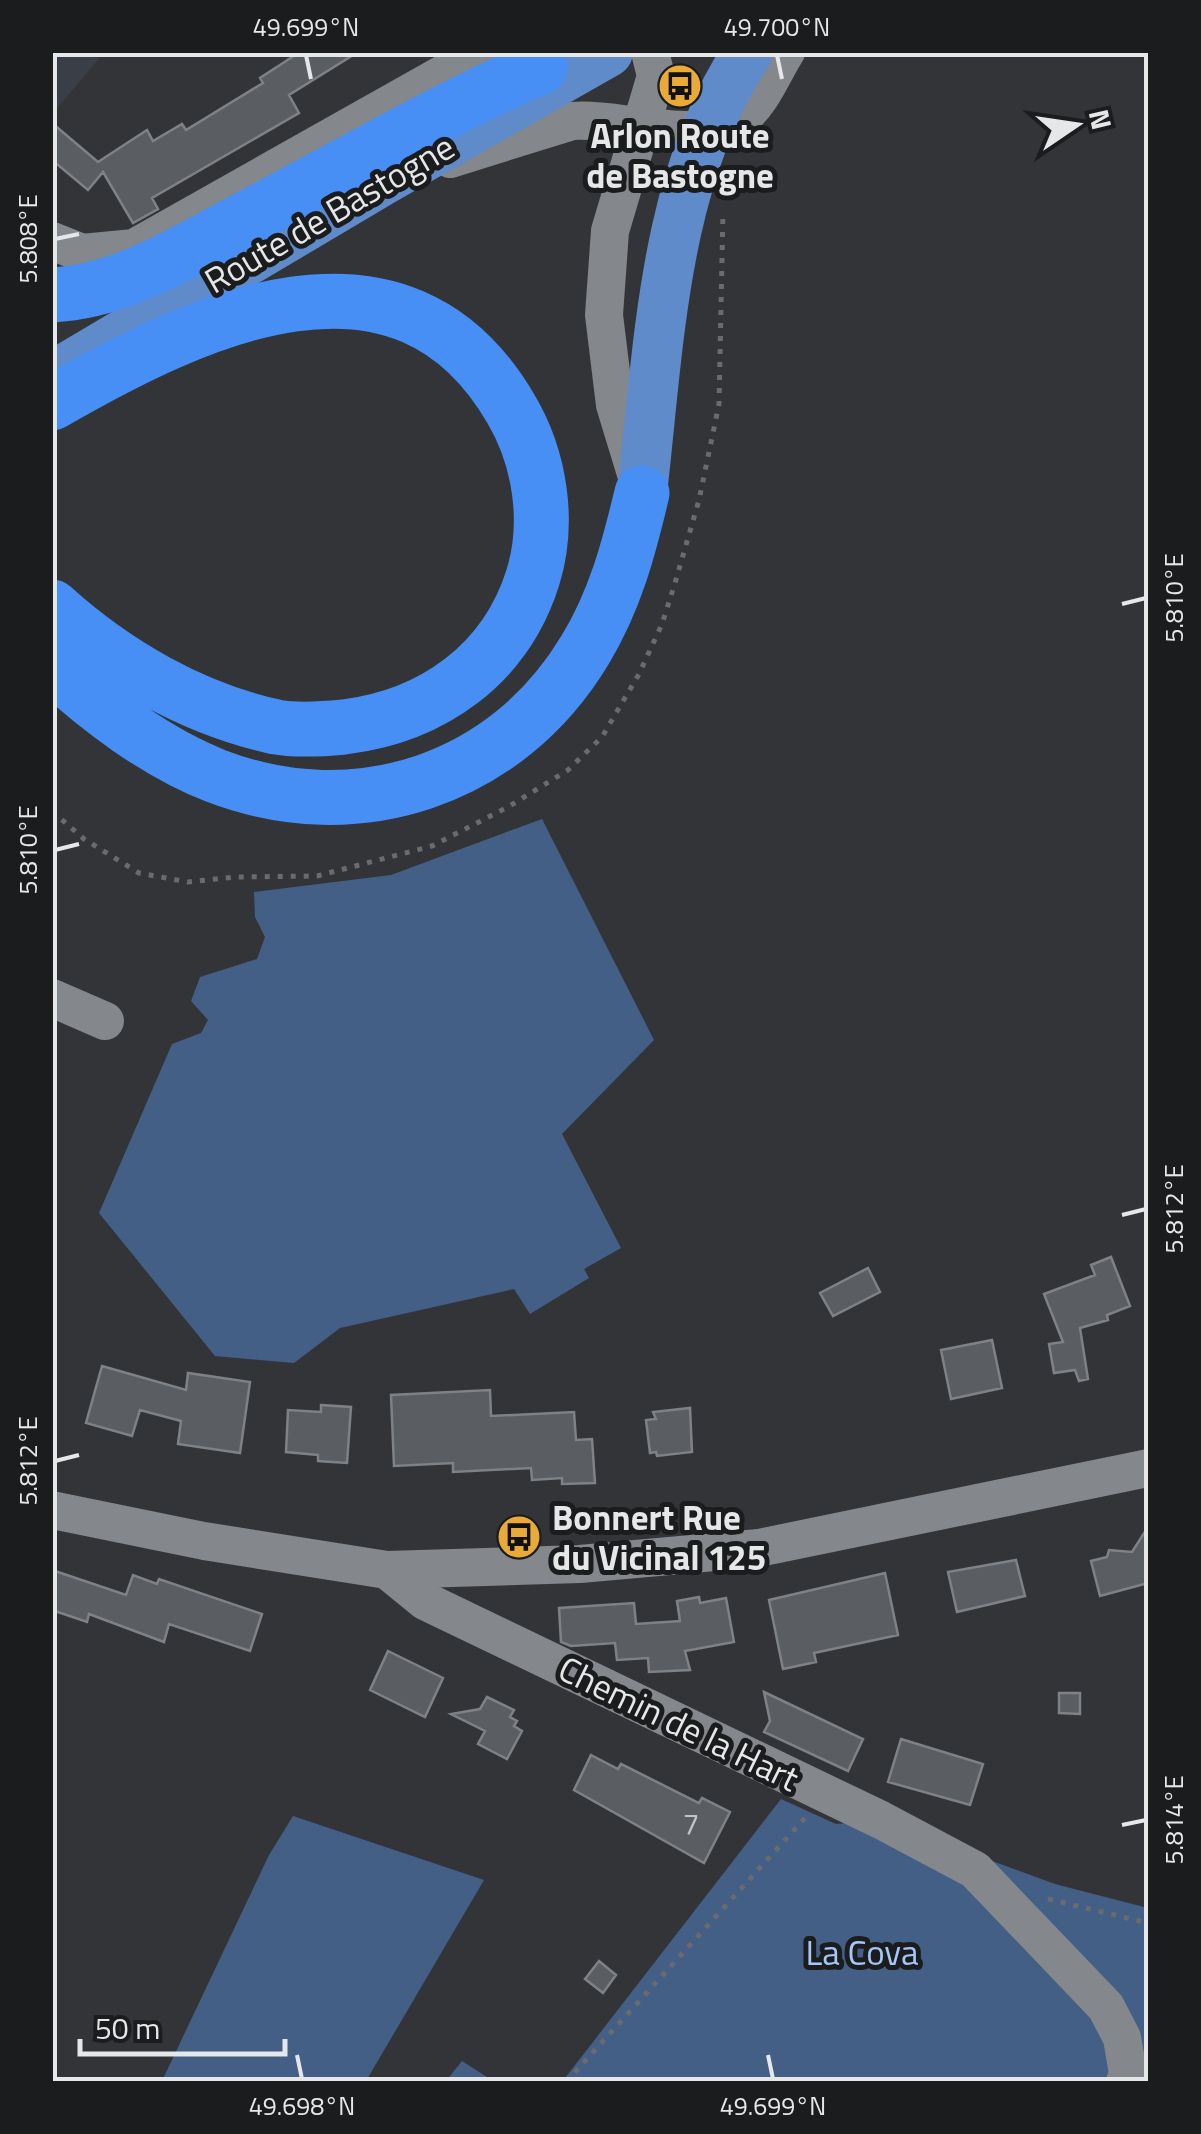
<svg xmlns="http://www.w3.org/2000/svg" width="1201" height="2134" viewBox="0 0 1201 2134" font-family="'Titillium Web',sans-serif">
  <rect width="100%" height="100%" fill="#323438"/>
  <!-- built -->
  <path fill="#393e47" d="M 53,52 L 104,53 L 53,113 L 52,53 Z"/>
  <!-- green -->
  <path fill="#445f86" d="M 542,819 L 654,1040 L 562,1134 L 621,1248 L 584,1269 L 589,1278 L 530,1314 L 514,1289 L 340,1328 L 294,1363 L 215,1356 L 99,1213 L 172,1044 L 201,1033 L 208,1020 L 191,1001 L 200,977 L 257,959 L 265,937 L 255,917 L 254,892 L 391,875 Z
    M 781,1799 L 836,1824 L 881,1820 L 1055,1884 L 1148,1908 L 1148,2081 L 562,2082 Z
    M 293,1816 L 484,1880 L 366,2081 L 162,2081 L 269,1855 Z
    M 462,2061 L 493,2081 L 446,2081 Z"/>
  <!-- building -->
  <path fill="#5a5d61" stroke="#7e8185" stroke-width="2.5" d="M 300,52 L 358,52 L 289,95 L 299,113 L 152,198 L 158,209 L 133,223 L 103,172 L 88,190 L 52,160 L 52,123 L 98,162 L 147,130 L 153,141 L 182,124 L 186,130 L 263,83 L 260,78 Z
    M 1111,1257 L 1130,1306 L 1107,1315 L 1108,1320 L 1080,1328 L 1088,1379 L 1079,1381 L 1075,1370 L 1054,1373 L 1049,1344 L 1063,1342 L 1044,1294 L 1095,1275 L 1091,1265 Z
    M 868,1268 L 880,1292 L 833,1316 L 820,1293 Z
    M 992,1340 L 1002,1388 L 951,1399 L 941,1350 Z
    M 102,1366 L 186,1390 L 188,1373 L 250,1382 L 240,1453 L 178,1444 L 181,1421 L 140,1410 L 132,1436 L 86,1423 Z
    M 490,1390 L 491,1416 L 574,1412 L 576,1440 L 592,1439 L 595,1483 L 562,1484 L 562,1478 L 532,1480 L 531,1468 L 453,1472 L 453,1463 L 394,1466 L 391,1395 Z
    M 321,1405 L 351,1407 L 347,1463 L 318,1461 L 318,1455 L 286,1452 L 288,1410 L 321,1412 Z
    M 690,1408 L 692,1452 L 657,1456 L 656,1452 L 650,1453 L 646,1420 L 656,1419 L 653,1412 Z
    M 1148,1527 L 1148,1583 L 1100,1596 L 1091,1561 L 1107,1557 L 1109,1550 L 1132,1552 Z
    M 1016,1560 L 1025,1596 L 957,1612 L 948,1572 Z
    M 52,1570 L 126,1595 L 133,1575 L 157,1584 L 159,1579 L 262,1614 L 250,1651 L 169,1624 L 164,1642 L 89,1614 L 87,1622 L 52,1610 Z
    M 885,1573 L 898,1635 L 814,1653 L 816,1662 L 783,1669 L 769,1600 Z
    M 699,1597 L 700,1603 L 726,1598 L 734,1642 L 685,1651 L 690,1670 L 649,1672 L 648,1658 L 617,1660 L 615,1643 L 571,1646 L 561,1642 L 559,1608 L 634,1603 L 636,1624 L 680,1621 L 677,1601 Z
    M 388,1651 L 443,1678 L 425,1717 L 370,1690 Z
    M 764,1692 L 863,1739 L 848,1771 L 764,1732 L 770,1721 Z
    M 1059,1693 L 1080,1693 L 1080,1714 L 1059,1713 Z
    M 487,1697 L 514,1710 L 510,1717 L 517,1721 L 514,1726 L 522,1731 L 507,1759 L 478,1744 L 485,1731 L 451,1714 L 480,1709 Z
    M 901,1739 L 983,1764 L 970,1805 L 888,1782 Z
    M 591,1755 L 618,1769 L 621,1764 L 699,1803 L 702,1798 L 730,1812 L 704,1863 L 574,1790 Z
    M 599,1961 L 616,1975 L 603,1993 L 585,1979 Z"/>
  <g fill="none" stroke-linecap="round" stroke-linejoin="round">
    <!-- path -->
    <path stroke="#696b6e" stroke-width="5" stroke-dasharray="5 8" stroke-linecap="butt" d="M 52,811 L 84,839 L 139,873 L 188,882 L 235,877 L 317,876 L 432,846 L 508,807 L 568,770 L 602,737 L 639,674 L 662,624 L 675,583 L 699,500 L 719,404 L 723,211
      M 1048,1899 L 1148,1923
      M 566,2082 L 805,1818"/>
    <!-- minor -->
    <path stroke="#84878b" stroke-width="38" d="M 450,159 L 572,121 C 620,117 701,146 742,117 C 761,104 773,72 786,52
      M 52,241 L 82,253 L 134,248 L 482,52
      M 637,477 L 615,405 L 604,315 L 610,231 L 656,76 L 650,52
      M 52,998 L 105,1021
      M 52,1510 L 204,1541 L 387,1570 L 580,1564 L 759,1548 L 1148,1468
      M 387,1570 L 425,1601 L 881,1820 L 975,1870 L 1106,2007 L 1122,2038 L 1128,2073 L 1125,2082"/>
    <!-- major -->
    <path stroke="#5f8bcb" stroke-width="50" d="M 63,370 L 385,179 L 608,52
      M 642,493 C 659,347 663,179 748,52"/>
    <!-- highway -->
    <path stroke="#478ef5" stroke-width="55" d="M 52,295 C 123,292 188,249 249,217 C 346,166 439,111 540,67
      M 52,403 C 196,320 401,220 511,409 C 540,458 550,522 533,577 C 506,664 433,716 344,727 C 323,729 298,731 276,727 C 193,709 115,664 52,607
      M 52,666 C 98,709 157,753 216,776 C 357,830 507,780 585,650 C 615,601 629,548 642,493"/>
  </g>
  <!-- ticks -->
  <path fill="none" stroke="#e5e7e9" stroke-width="4" d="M 306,55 L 311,79M 777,55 L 782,79M 55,239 L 79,234M 1122,604 L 1146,598M 55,850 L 79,844M 1122,1215 L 1146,1209M 55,1461 L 79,1455M 1122,1825 L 1146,1820M 297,2055 L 302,2079M 768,2055 L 773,2079"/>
  <!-- icons -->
  <defs>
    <symbol id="bus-disc" viewBox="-11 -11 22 22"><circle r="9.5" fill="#e9aa38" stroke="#1b1c1e"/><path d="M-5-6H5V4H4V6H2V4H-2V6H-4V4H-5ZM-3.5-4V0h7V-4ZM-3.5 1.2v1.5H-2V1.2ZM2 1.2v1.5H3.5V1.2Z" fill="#111"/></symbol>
  </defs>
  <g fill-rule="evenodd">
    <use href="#bus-disc" x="655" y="61" width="50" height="50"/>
    <use href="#bus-disc" x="494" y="1512" width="50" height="50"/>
  </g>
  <g text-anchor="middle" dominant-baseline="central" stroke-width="10" stroke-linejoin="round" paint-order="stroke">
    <!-- number labels -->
    <g font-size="30" fill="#c2c4c7">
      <text x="691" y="1823">7</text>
    </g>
    <!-- poi labels -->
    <g font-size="35" font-weight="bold" fill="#e5e7e9" stroke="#1b1c1e">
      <text x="680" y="135">Arlon Route<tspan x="680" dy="40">de Bastogne</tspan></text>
      <text x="552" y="1517" text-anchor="start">Bonnert Rue<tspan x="552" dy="40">du Vicinal 125</tspan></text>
    </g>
    <!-- street labels -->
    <g font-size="35" fill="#e5e7e9" stroke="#1b1c1e">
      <text transform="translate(329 213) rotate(-30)">Route de Bastogne</text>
      <text transform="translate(679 1723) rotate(26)">Chemin de la Hart</text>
    </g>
    <!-- park labels -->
    <g font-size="35" fill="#a5c6f7" stroke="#1b1c1e">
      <text x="862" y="1952">La Cova</text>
    </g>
  </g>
  <!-- border -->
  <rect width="1201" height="2134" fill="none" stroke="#1b1c1e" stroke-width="110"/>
  <!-- north arrow -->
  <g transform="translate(1076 125) rotate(77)" stroke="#1b1c1e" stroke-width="8" paint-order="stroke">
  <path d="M0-8L18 38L0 25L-18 38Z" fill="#e5e7e9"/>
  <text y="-15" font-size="28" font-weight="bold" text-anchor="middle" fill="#e5e7e9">N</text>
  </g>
  <!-- scale -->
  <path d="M80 2039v15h205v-15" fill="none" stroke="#e5e7e9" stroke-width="5"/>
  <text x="95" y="2039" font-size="30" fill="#e5e7e9" stroke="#1b1c1e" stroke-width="8" paint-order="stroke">50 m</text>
  <rect x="55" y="55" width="1091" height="2024" fill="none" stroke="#e5e7e9" stroke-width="4"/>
  <g font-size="25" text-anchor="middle" fill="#e5e7e9">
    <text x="306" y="36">49.699°N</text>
    <text x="777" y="36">49.700°N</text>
    <text transform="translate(28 239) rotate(-90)" y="9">5.808°E</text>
    <text transform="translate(1174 598) rotate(-90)" y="9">5.810°E</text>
    <text transform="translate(28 850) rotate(-90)" y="9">5.810°E</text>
    <text transform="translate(1174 1209) rotate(-90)" y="9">5.812°E</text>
    <text transform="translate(28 1461) rotate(-90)" y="9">5.812°E</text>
    <text transform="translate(1174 1820) rotate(-90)" y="9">5.814°E</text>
    <text x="302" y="2115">49.698°N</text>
    <text x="773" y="2115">49.699°N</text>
  </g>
</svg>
